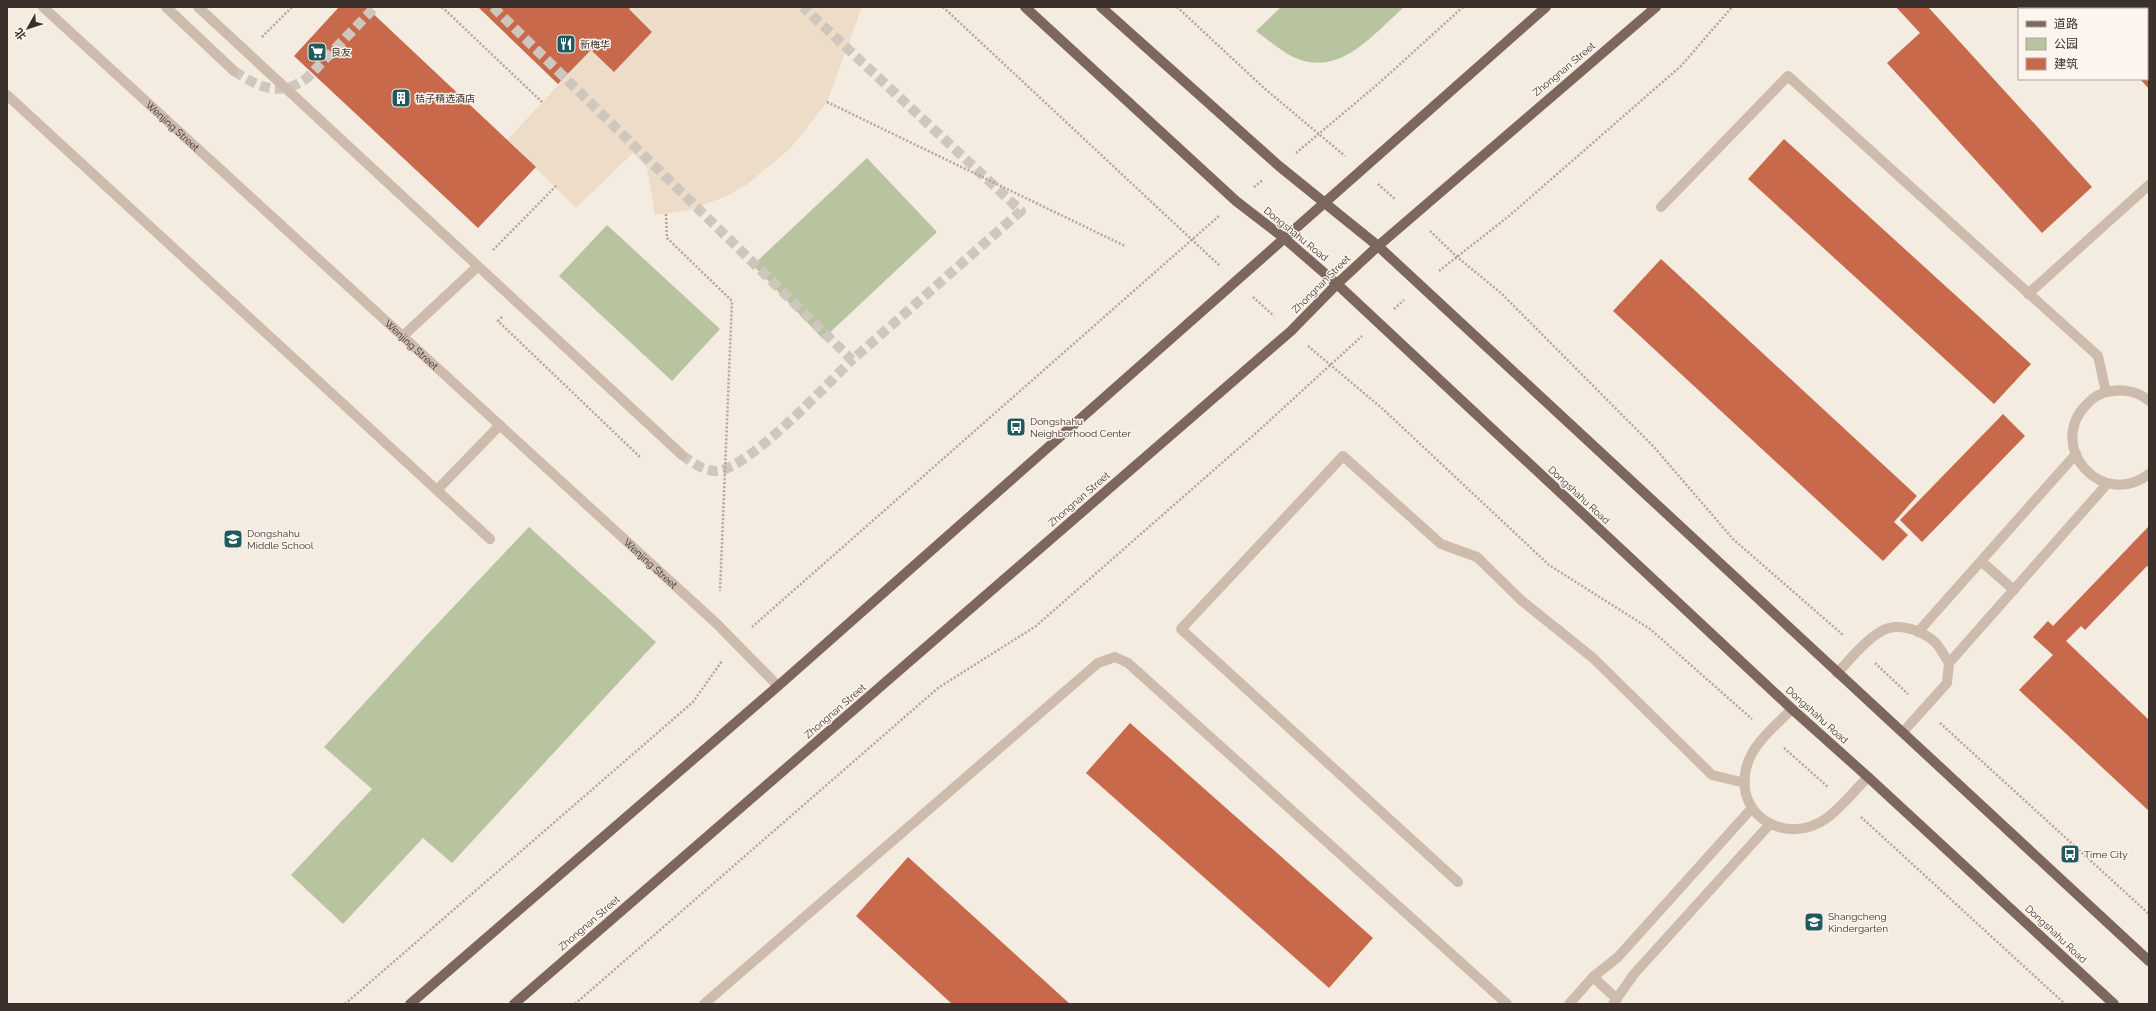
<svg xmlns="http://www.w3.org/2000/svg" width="2156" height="1011" viewBox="0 0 2156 1011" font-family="Raleway,'Noto Sans SC',sans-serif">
  <rect width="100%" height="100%" fill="#f4ebe1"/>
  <!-- green -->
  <path fill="#b8c4a0" d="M 1281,7 L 1404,7 C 1370,37 1336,83 1286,53 C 1276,47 1266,38 1256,31 Z
    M 867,158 L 937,232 L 823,339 L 753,265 Z
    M 607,225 L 720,329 L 672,381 L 559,276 Z
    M 529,527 L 656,642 L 452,863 L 423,838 L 343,924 L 291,875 L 372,789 L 324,747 L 424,638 Z"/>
  <!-- plaza -->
  <path fill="#ecdcc8" d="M 631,7 L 862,7 L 827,102 L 790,149 L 746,185 L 727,196 L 689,210 L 655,215 L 647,168 L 633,153 L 576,208 L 507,140 L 591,50 L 614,72 L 652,32 L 629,9 Z"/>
  <!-- building -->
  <path fill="#c8694b" d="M 339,7 L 366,7 L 536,167 L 478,228 L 294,56 Z
    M 478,7 L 631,7 L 629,9 L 652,32 L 614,72 L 591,50 L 558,84 Z
    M 1896,7 L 1931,7 L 1929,8 L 2092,187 L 2042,233 L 1887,63 L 1920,33 Z
    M 2074,7 L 2149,7 L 2149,89 L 2140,79 L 2147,79 L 2147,9 L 2076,9 Z
    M 1784,139 L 2031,364 L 1994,404 L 1748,179 Z
    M 1661,259 L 1917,496 L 1894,522 L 1908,535 L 1883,561 L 1613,311 Z
    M 2003,414 L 2025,436 L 1922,542 L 1900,520 Z
    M 2149,526 L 2149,567 L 2147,566 L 2085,630 L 2081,626 L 2066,641 L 2149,720 L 2149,811 L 2019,690 L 2053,655 L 2033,637 L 2048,621 L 2053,626 Z
    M 1130,723 L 1373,938 L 1329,988 L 1086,773 Z
    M 908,857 L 1070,1004 L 952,1004 L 856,916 Z"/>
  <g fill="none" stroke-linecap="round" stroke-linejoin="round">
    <!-- minor-tunnel -->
    <path stroke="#cfc6bd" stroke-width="10" stroke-dasharray="10 5" stroke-linecap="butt" d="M 493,7 L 852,360 L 1021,211 L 803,7
      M 234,71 C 259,87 279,98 307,78 L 375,7
      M 682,455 C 692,462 702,470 715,471 C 746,472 827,384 852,360"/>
    <!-- path -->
    <path stroke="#b9a596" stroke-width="2.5" stroke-dasharray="2 2" stroke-linecap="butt" d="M 442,7 L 542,102
      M 943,7 L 1220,266
      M 1177,7 L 1264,88 L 1345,156
      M 262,37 L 292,7
      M 827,102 L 1125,246
      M 1296,153 L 1378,84 L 1463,7
      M 1378,184 L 1396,200
      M 1254,187 L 1263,180
      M 666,214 L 667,238 L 732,301 L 720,591
      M 1430,231 L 1456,256 L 1502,294 L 1654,447 L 1733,539 L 1843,635
      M 493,250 L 556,186
      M 1439,271 L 1509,216 L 1681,66 L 1732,7
      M 1253,297 L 1274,316
      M 1394,309 L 1404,300
      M 502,317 L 498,321 L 641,458
      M 1308,346 L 1384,410 L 1549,565 L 1650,629 L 1752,719
      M 752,627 L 1220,215
      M 1875,663 L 1908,694
      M 1940,723 L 2149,914
      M 1784,748 L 1828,787
      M 1861,817 L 2065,1004
      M 345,1004 L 693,702 L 722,661
      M 575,1004 L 938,688 L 1036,626 L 1256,433 L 1362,336"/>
    <!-- minor -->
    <g stroke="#cdbbac" stroke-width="10">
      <path id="s1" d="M 43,7 L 717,624 L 778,686"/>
      <path d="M 166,7 L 234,71"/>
      <path d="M 198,7 L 682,455"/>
      <path d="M 7,95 L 490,539"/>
      <path d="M 1661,207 L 1788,76 L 2098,356 L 2106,392"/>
      <path d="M 2028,294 L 2149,185"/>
      <path d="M 403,336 L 477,267"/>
      <path d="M 2149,401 C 2140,392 2124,389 2112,391 C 2102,392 2093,397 2086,405 C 2046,447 2102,510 2149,474"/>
      <path d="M 437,490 L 500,425"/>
      <path d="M 1982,562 L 2014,590"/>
      <path d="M 1918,632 L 2076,454"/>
      <path d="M 1949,663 L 2107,484"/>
      <path d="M 1837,673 C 1851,659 1863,642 1880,632 C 1897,621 1921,630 1935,642 C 1940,647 1945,657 1949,663 L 1947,683 L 1903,732"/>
      <path d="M 1792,709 C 1775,726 1751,745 1746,769 C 1735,818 1788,846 1827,818 C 1842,807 1855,790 1868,777"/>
      <path d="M 1458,882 L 1181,629 L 1343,456 L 1441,544 L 1477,557 L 1522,601 L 1593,658 L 1712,775 L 1745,783"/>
      <path d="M 1593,977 L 1617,999"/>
      <path d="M 704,1004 L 1098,663 L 1115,657 L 1128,663 L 1507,1004"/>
      <path d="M 1569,1004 L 1593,977 L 1618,957 L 1752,808"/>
      <path d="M 1613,1004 L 1634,974 L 1770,824"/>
    </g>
    <!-- major -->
    <path stroke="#7d675c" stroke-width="10" d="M 1025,7 L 1236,201 L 1284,238 L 1337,284 L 1792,709 L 1868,777 L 2114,1004
      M 1101,7 L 1279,166 L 1378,246 L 2149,961
      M 410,1004 L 778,686 L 1546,7
      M 514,1004 L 1291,331 L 1337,284 L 1378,246 L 1656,7"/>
  </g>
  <!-- icons -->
  <defs>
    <symbol id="restaurant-square" viewBox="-11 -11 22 22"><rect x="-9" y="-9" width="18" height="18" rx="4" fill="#1f5a5e" stroke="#fbf5ee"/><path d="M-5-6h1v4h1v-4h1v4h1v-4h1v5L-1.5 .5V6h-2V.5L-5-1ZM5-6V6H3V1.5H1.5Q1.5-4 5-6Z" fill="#fff"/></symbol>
    <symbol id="supermarket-square" viewBox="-11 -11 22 22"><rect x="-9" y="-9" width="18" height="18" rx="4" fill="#1f5a5e" stroke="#fbf5ee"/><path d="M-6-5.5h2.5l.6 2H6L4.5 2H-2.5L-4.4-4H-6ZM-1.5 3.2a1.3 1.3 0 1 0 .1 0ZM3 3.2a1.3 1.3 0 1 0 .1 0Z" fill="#fff"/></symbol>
    <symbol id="building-square" viewBox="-11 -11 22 22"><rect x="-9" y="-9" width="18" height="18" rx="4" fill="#1f5a5e" stroke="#fbf5ee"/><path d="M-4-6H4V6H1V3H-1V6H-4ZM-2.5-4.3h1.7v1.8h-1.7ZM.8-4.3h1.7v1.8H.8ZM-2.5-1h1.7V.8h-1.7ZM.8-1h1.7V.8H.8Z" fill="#fff"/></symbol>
    <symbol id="bus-square" viewBox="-11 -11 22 22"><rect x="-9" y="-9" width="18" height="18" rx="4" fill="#1f5a5e" stroke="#fbf5ee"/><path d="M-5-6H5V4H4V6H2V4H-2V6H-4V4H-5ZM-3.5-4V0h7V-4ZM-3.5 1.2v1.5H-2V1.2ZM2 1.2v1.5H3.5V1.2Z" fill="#fff"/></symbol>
    <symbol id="school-square" viewBox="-11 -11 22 22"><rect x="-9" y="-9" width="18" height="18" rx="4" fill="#1f5a5e" stroke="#fbf5ee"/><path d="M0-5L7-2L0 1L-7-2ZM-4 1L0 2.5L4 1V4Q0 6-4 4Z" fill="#fff"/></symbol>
  </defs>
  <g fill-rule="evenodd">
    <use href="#restaurant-square" x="555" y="33" width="22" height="22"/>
    <use href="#supermarket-square" x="306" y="41" width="22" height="22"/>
    <use href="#building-square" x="390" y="87" width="22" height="22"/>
    <use href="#bus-square" x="1005" y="416" width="22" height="22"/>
    <use href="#school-square" x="222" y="528" width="22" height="22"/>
    <use href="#bus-square" x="2059" y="843" width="22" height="22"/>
    <use href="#school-square" x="1803" y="911" width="22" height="22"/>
  </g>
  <g text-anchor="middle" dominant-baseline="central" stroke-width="3" stroke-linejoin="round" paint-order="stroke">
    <!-- poi labels -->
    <g font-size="10" fill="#3b302b" stroke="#fbf5ee" text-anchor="start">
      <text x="580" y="44">新梅华</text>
      <text x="331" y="52">良友</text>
      <text x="415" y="98">桔子精选酒店</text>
      <text x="1030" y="421">Dongshahu<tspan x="1030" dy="12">Neighborhood Center</tspan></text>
      <text x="247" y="533">Dongshahu<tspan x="247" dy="12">Middle School</tspan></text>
      <text x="2084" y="854">Time City</text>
      <text x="1828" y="916">Shangcheng<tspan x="1828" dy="12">Kindergarten</tspan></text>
    </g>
    <!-- street labels -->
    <g font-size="10" fill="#3b302b" stroke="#fbf5ee">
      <text transform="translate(1564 69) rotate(-40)">Zhongnan Street</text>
      <text stroke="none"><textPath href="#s1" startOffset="176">Wenjing Street</textPath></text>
      <text transform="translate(1296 234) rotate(39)">Dongshahu Road</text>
      <text transform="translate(1321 284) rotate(-45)">Zhongnan Street</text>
      <text stroke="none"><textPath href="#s1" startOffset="500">Wenjing Street</textPath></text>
      <text transform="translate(1579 495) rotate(43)">Dongshahu Road</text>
      <text transform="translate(1079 499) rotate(-41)">Zhongnan Street</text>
      <text stroke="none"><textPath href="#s1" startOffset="824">Wenjing Street</textPath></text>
      <text transform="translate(835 711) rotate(-41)">Zhongnan Street</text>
      <text transform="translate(1817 715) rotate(42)">Dongshahu Road</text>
      <text transform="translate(589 923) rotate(-41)">Zhongnan Street</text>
      <text transform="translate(2056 934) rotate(43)">Dongshahu Road</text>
    </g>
  </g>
  <!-- border -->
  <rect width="2156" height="1011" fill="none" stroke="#3b302b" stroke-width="16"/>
  <!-- legend -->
  <rect x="2018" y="8" width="130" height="72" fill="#fbf5ee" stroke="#aea6a0"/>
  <rect x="2026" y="21" width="20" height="6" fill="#7d675c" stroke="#aea6a0"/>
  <text x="2054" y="28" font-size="12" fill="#3b302b">道路</text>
  <rect x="2026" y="38" width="20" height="12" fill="#b8c4a0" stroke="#aea6a0"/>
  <text x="2054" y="48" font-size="12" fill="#3b302b">公园</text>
  <rect x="2026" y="58" width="20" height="12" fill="#c8694b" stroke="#aea6a0"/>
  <text x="2054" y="68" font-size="12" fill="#3b302b">建筑</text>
  <!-- north arrow -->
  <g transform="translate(28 28) rotate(231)" stroke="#fbf5ee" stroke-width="3" paint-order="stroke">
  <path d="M0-3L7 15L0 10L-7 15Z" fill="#3b302b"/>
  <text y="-6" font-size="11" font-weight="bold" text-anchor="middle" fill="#3b302b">北</text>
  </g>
</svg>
